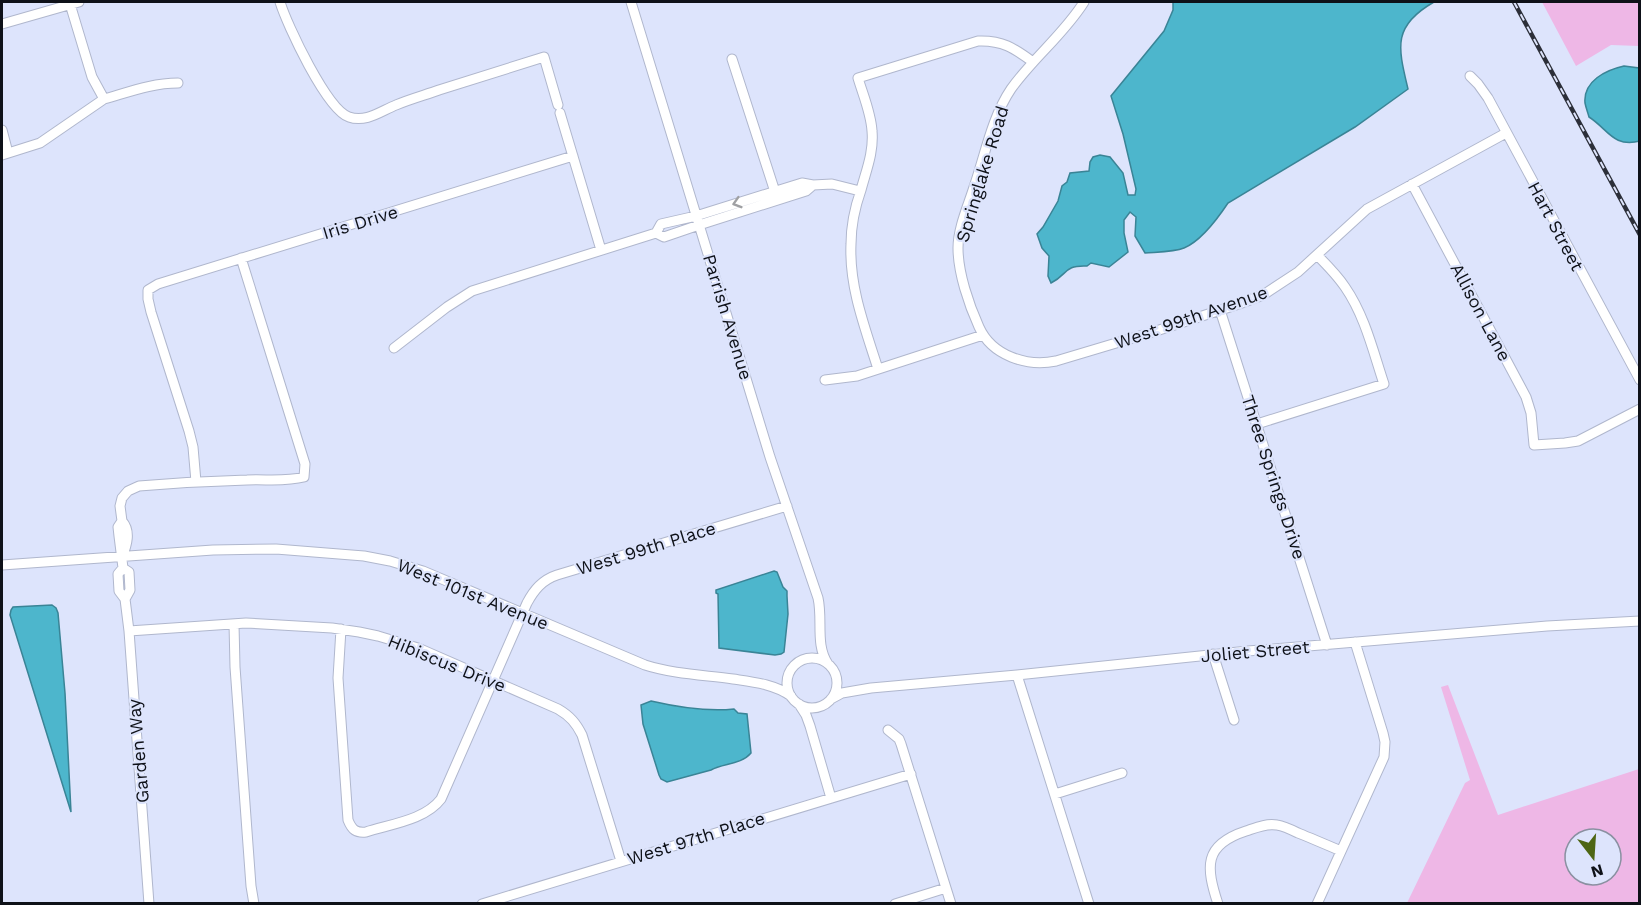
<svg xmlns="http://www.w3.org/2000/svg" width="1641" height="905" viewBox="0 0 1641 905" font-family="'Work Sans',sans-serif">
  <rect width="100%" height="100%" fill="#dde4fc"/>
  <!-- green -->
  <path fill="#eeb7e6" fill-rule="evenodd" d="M 1542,2 L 1639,2 L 1639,46 L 1611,45 L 1576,66 Z
    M 1448,685 L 1498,815 L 1639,769 L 1639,903 L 1407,903 L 1465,783 L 1470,780 L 1441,687 ZM 1575,839 L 1611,839 L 1611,875 L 1575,875 Z"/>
  <!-- water -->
  <path fill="#4db6cc" stroke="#3a8496" stroke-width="1.5" d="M 1173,2 L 1434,2 C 1392,26 1398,47 1408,89 L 1355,127 L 1228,203 C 1218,218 1201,241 1184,248 C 1174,252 1156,252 1145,253 L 1135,236 L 1136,217 L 1130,212 L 1124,220 L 1124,233 L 1128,252 L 1109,267 L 1091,263 L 1087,266 C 1063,265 1069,274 1051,283 L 1048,276 L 1049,256 L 1042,248 L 1037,234 L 1043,227 L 1058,201 L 1062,186 L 1067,182 L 1070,173 L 1089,171 L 1090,162 L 1093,157 L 1100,155 L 1110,157 L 1123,173 L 1128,195 L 1135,195 L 1136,189 L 1123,134 L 1111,96 L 1164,31 L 1173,10 Z
    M 1624,66 L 1639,68 L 1640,141 C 1613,148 1608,129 1589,117 C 1588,113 1586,108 1585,103 C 1583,81 1606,70 1624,66 Z
    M 774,571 L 777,572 L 783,587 L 787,591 L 787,596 L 788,614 L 784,652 L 781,654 L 775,655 L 719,648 L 718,594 L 716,593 L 716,590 Z
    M 52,605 L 56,608 L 58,613 L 65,693 L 71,812 L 10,615 L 11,610 L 13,607 Z
    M 651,701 C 677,707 707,712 734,709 L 738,713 L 747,714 L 751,753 C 741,765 723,763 711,770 L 667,782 L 661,779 L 659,775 L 643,724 L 641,705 Z"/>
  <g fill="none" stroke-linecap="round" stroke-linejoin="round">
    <defs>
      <path id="minor" d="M 280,2 C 287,25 327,110 349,117 C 366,123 381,111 396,105 C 410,99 425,95 439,90 C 474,79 509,68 544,57 L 558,105
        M 631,2 L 770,457 L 818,598 C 823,620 815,645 828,664
        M 1084,2 C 1064,34 1033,58 1011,89 C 992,117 985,155 974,187 C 968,206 958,228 958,248 C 958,273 969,305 979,327 C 992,356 1027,367 1056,361 L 1153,332 L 1239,304 L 1263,295 L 1298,272 L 1367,209 L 1506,133
        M 2,24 L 79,2
        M 732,59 L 776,195
        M 1470,76 L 1478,84 L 1488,98 L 1640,380
        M 104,99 C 129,92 152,83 178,83
        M 560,113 L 601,250
        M 2,130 L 8,153
        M 2,155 L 40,143 L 104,99 L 92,77 L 70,4
        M 1412,184 L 1526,397 L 1531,413 L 1534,445 L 1565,443 L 1578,441 L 1640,409
        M 656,233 L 664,237 L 699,225 L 806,191 L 813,185
        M 1220,310 L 1327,645
        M 394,348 L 447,307 L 472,291 L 656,233 L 661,224 L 696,216 L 802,183 L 813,185 L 832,184 L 860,191
        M 878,369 C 865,328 849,287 851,244 C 851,225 855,207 861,190 C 866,171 874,152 872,131 C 871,113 863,95 858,78 L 978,41 C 1002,40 1014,48 1033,62
        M 825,380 L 857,376 L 983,335
        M 1257,424 L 1384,384 C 1373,351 1365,316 1345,287 C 1337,275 1327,265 1317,255
        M 196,482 L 193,447 L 189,431 L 151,312 L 148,299 L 148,290 L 158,284 L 573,156
        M 122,521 C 131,531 127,545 122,557
        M 2,565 L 213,550 L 276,549 L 364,556 L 390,561 L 423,571 L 645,665 C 673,674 704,675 733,679 C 753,682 774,684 791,696
        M 123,568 L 118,574 L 119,591 L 125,599 L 129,631 L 149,904
        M 125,599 L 130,590 L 129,572 L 123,568 L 119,536 L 118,527 L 122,521 L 120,506 L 122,498 L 128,491 L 139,486 C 175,483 211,481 247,480 C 266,479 285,482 304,477 L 305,464 L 241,258
        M 234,624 L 235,667 L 251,886 L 254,904
        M 341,629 L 338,678 L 348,820 C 352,830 356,833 366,832 C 391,824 425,820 441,799 L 527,603 C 534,590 542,580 557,575 L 787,506
        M 129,631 L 246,623 L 332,628 L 359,632 L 378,636 L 418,648 L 558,709 C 570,716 576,723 582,735 L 621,861
        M 1213,654 L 1234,720
        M787 683a25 25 0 1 1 50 0a25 25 0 1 1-50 0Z
        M 1017,675 L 1089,904
        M 831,699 L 842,693 L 871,688 L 1017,675 L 1248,651 L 1547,626 L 1640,621
        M 799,704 L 806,715 L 810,726 L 831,798
        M 888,730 L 899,739 L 901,744 L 951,904
        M 1055,794 L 1122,773
        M 482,904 L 911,774
        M 895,904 L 946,888
        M 1218,904 C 1206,867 1203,845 1246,831 C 1255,828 1266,823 1277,825 C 1284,826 1292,830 1298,833 C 1313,839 1327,845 1341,851
        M 1317,904 L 1384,757 L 1385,742 L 1383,733 L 1355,642"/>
    </defs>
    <!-- minor casing -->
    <use href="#minor" stroke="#b0b7cd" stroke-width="11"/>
    <!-- minor -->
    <use href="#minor" stroke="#fff" stroke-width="9"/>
    <defs>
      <path id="rail" d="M 1514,2 L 1640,235"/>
    </defs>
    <!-- rail casing -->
    <use href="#rail" stroke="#2c2f39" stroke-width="4.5"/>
    <!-- rail -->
    <use href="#rail" stroke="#dde4fc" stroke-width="2" stroke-dasharray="7" stroke-linecap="butt"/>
  </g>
  <!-- one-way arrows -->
  <defs><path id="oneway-chevron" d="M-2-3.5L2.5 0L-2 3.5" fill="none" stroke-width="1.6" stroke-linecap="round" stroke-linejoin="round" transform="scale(1.5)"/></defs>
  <use stroke="#9fa0a3" href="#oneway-chevron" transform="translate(737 203) rotate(163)"/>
  <g text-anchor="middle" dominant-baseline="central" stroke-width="4.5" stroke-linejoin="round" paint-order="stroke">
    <!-- street labels -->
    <g font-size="18" fill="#0e1118" stroke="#dde4fc">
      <text transform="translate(982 174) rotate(-73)">Springlake Road</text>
      <text transform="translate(360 222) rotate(-17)">Iris Drive</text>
      <text transform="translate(1556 226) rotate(62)">Hart Street</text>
      <text transform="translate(1481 312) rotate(62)">Allison Lane</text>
      <text transform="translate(728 317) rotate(73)">Parrish Avenue</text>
      <text transform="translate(1191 317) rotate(-19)">West 99th Avenue</text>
      <text transform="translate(1274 477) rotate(72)">Three Springs Drive</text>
      <text transform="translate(646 548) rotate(-17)">West 99th Place</text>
      <text transform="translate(473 594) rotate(22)">West 101st Avenue</text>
      <text transform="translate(1255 651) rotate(-5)">Joliet Street</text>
      <text transform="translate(447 663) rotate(22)">Hibiscus Drive</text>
      <text transform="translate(138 751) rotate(-95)">Garden Way</text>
      <text transform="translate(696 838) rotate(-17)">West 97th Place</text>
    </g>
  </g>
  <!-- border -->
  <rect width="1641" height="905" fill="none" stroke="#0e1118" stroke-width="6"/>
  <!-- north arrow -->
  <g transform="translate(1593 857) rotate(163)"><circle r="28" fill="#dde4fc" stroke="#8a90a1" stroke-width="1.5"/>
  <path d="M0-4.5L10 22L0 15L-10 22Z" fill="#4e6614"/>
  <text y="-9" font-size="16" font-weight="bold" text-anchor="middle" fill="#0e1118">N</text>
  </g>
</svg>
